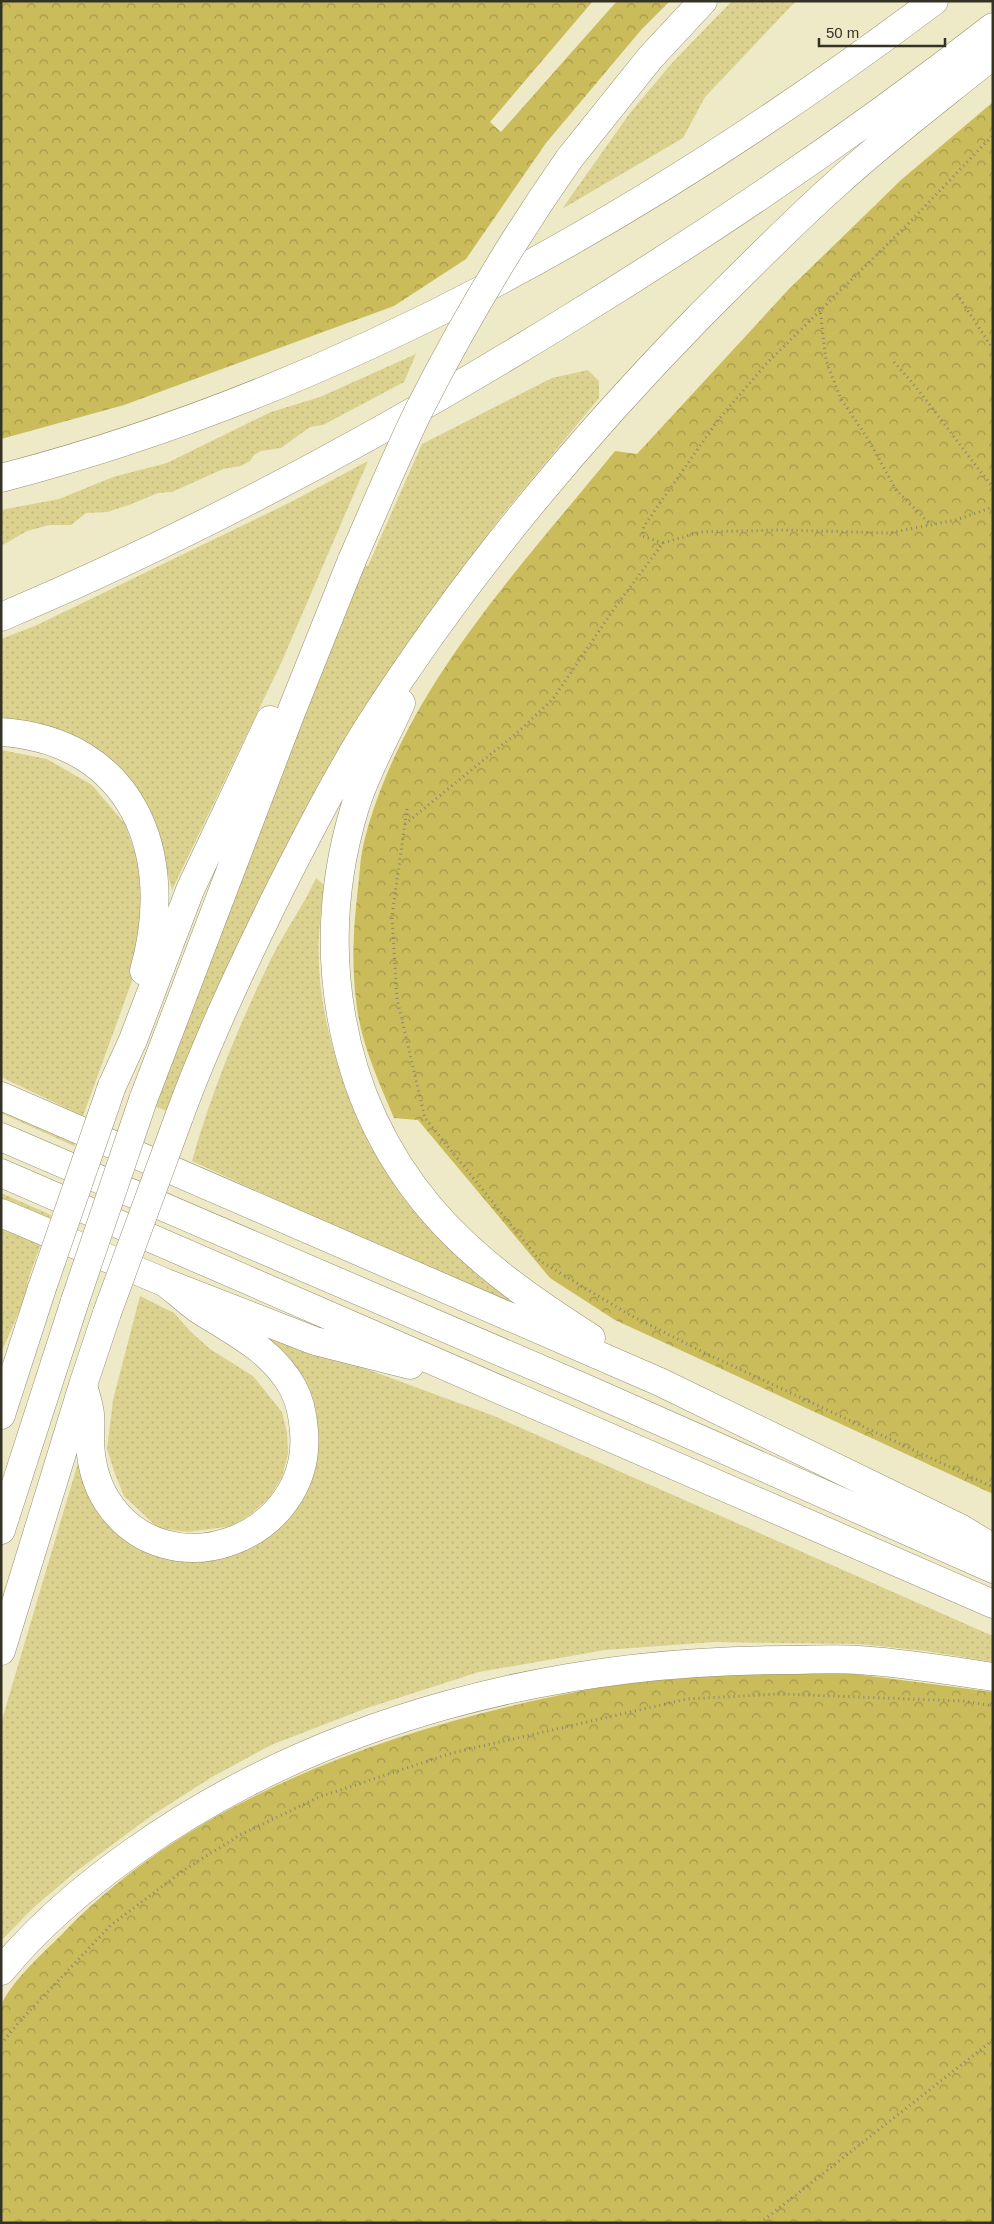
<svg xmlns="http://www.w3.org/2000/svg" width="994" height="2224" viewBox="0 0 994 2224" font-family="Helvetica,sans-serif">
  <defs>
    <pattern id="grass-dots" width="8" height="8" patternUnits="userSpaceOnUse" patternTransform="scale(1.25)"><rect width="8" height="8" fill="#dbd290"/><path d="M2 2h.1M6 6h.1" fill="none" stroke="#bdb57c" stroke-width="1.8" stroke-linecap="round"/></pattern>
    <pattern id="forest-crowns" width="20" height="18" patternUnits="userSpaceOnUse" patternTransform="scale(1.25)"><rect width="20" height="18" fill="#cabc5b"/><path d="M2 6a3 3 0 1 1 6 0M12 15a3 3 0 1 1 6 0" fill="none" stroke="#a5994b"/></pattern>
  </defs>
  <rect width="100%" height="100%" fill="#eee9c7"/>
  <!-- grass -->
  <path fill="url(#grass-dots)" d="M 732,1 L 796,1 L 705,97 L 683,138 L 562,209 L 630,113 L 672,63 Z
    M 416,354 L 404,382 L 323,425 L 310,427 L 281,448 L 261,451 L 254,455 L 250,461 L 241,466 L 223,469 L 172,492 L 158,493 L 129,505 L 107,512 L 86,513 L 71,525 L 49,525 L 27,531 L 1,546 L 1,510 L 59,499 L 113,477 L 167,463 L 271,412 L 320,397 Z
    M 588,370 L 599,381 L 599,398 L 503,514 L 420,627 L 184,1067 L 166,1111 L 155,1106 L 268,802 L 364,565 L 368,566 L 422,444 L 552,378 Z
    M 368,461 L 282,661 L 172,890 L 156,827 L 147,808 L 1,723 L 1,639 L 37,625 L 289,503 Z
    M 1,750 L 47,759 L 92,785 L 125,824 L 142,873 L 143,924 L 132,981 L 83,1116 L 1,1077 Z
    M 316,878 L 326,887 C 299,1000 350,1125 418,1215 L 424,1212 L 539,1316 L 348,1233 L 192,1161 C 211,1093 239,1025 270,961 C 284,932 303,907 316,878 Z
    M 1,1105 L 76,1140 L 74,1146 L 1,1113 Z
    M 1,1193 L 51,1215 L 49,1221 L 1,1200 Z
    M 1,1225 L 41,1243 L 27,1283 L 30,1284 L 29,1289 L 1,1353 Z
    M 140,1296 L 174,1313 L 190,1331 L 210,1349 L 253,1376 L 282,1412 L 287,1433 L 288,1454 L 282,1477 L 269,1498 L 251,1514 L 233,1526 L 188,1532 L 158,1528 L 124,1496 L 115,1474 L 107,1449 L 113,1400 Z
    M 266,1332 L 494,1416 L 993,1636 L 993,1662 L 926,1651 L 860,1644 L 714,1642 L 605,1650 L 479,1672 L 367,1708 L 271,1745 L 212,1777 L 151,1816 L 74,1873 L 33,1908 L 1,1941 L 1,1723 L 80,1456 L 96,1499 L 205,1557 L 313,1465 L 264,1342 Z"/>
  <!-- forest -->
  <path fill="url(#forest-crowns)" d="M 1,1 L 593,1 L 490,122 L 501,132 L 617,1 L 670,1 L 641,30 L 546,143 L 466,259 L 394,306 L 124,405 L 1,439 Z
    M 993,102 L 993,1494 L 615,1320 L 550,1278 L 418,1120 L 394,1118 C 378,1080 360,1041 356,1000 C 351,958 354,921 359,879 C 360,867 361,854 364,842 C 402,691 519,569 615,451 L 637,454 L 789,289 L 901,180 Z
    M 738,1673 L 855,1674 L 993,1692 L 993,2223 L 1,2223 C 1,2165 1,2106 1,2048 C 1,2037 0,2010 3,2001 C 18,1974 45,1952 66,1930 C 201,1792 405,1724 591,1689 C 639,1681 689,1678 738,1673 Z"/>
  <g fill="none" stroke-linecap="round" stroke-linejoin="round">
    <defs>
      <path id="highway" d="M 569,159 L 650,58 L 703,1
        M 1,478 C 344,389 653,212 934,1
        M 1,617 C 200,533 388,431 572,317 C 717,228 858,132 993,27
        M 401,703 C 386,737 366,771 355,807 C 313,945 336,1096 430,1208 C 475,1261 533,1301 591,1338
        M 1,732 C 134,741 177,855 144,971
        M 112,1086 L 133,1040 L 190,890 L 270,720
        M 1,1096 L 660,1382 L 960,1528 L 993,1548
        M 143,1100 L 290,715 L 352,560
        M 179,1117 C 208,1038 244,962 281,887 C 308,834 335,781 366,731 C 461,581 574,445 698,318 C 743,273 788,227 835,185 C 885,139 940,98 993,55
        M 1,1137 L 587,1389 L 993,1569
        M 1,1173 L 993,1604
        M 1,1213 L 166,1283 L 315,1341 L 410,1365
        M 83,1385 C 85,1394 89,1404 90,1414 C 91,1421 90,1429 90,1437 C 90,1460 95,1482 107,1501 C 167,1593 313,1539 304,1431 C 303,1417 300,1401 293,1388 C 273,1350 232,1331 198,1309 C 187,1301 176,1291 166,1283
        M 1,1415 L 42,1288
        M 1,1530 L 75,1301
        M 1,1651 L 83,1385 L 107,1313
        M 1,1971 C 39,1925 85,1886 133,1852 C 323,1717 558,1660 788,1660 C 811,1660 835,1658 859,1660 C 904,1663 948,1670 993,1677"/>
    </defs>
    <!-- highway casing -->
    <use href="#highway" stroke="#959070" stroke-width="29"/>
    <!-- path -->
    <path stroke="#89866f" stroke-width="3" stroke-dasharray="1 4" stroke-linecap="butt" d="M 957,294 L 993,349
      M 820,308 L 826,361 L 841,399 L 868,439 L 896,490 L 930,524
      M 894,362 C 930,401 959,446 993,487
      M 663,543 L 642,536 L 644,526 L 718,420 L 767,363 L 909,223 L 993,135
      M 407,809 L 392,916 L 397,999 L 425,1118 L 540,1261 L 630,1315 L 707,1354 L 993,1487
      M 405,824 L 518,732 L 553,699 L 616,606 L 663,543 L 700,532 L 780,530 L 889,533 L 956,520 L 993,507
      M 1,2044 L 19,2022 L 111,1925 L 184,1870 L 240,1835 L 319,1797 L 452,1753 L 687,1699 L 780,1694 L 964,1701 L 993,1706
      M 760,2223 L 993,2040"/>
    <!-- highway -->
    <use href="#highway" stroke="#fff" stroke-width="28"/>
    <defs>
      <path id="highway-bridge" d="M 352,560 C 374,510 395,459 419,410 C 463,323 513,239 569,159
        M 42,1288 L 112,1086
        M 75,1301 L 143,1100
        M 107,1313 L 179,1117"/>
    </defs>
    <!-- highway-bridge casing -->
    <use href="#highway-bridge" stroke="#959070" stroke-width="29" stroke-linecap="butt"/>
    <!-- highway-bridge -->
    <use href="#highway-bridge" stroke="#fff" stroke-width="28"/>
  </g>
  <!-- border -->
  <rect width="994" height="2224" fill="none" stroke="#343225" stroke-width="5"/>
  <!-- scale -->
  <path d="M819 38v8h126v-8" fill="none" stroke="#343225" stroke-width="2.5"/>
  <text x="826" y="38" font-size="15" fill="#343225" stroke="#eee9c7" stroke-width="4" paint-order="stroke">50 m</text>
</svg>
